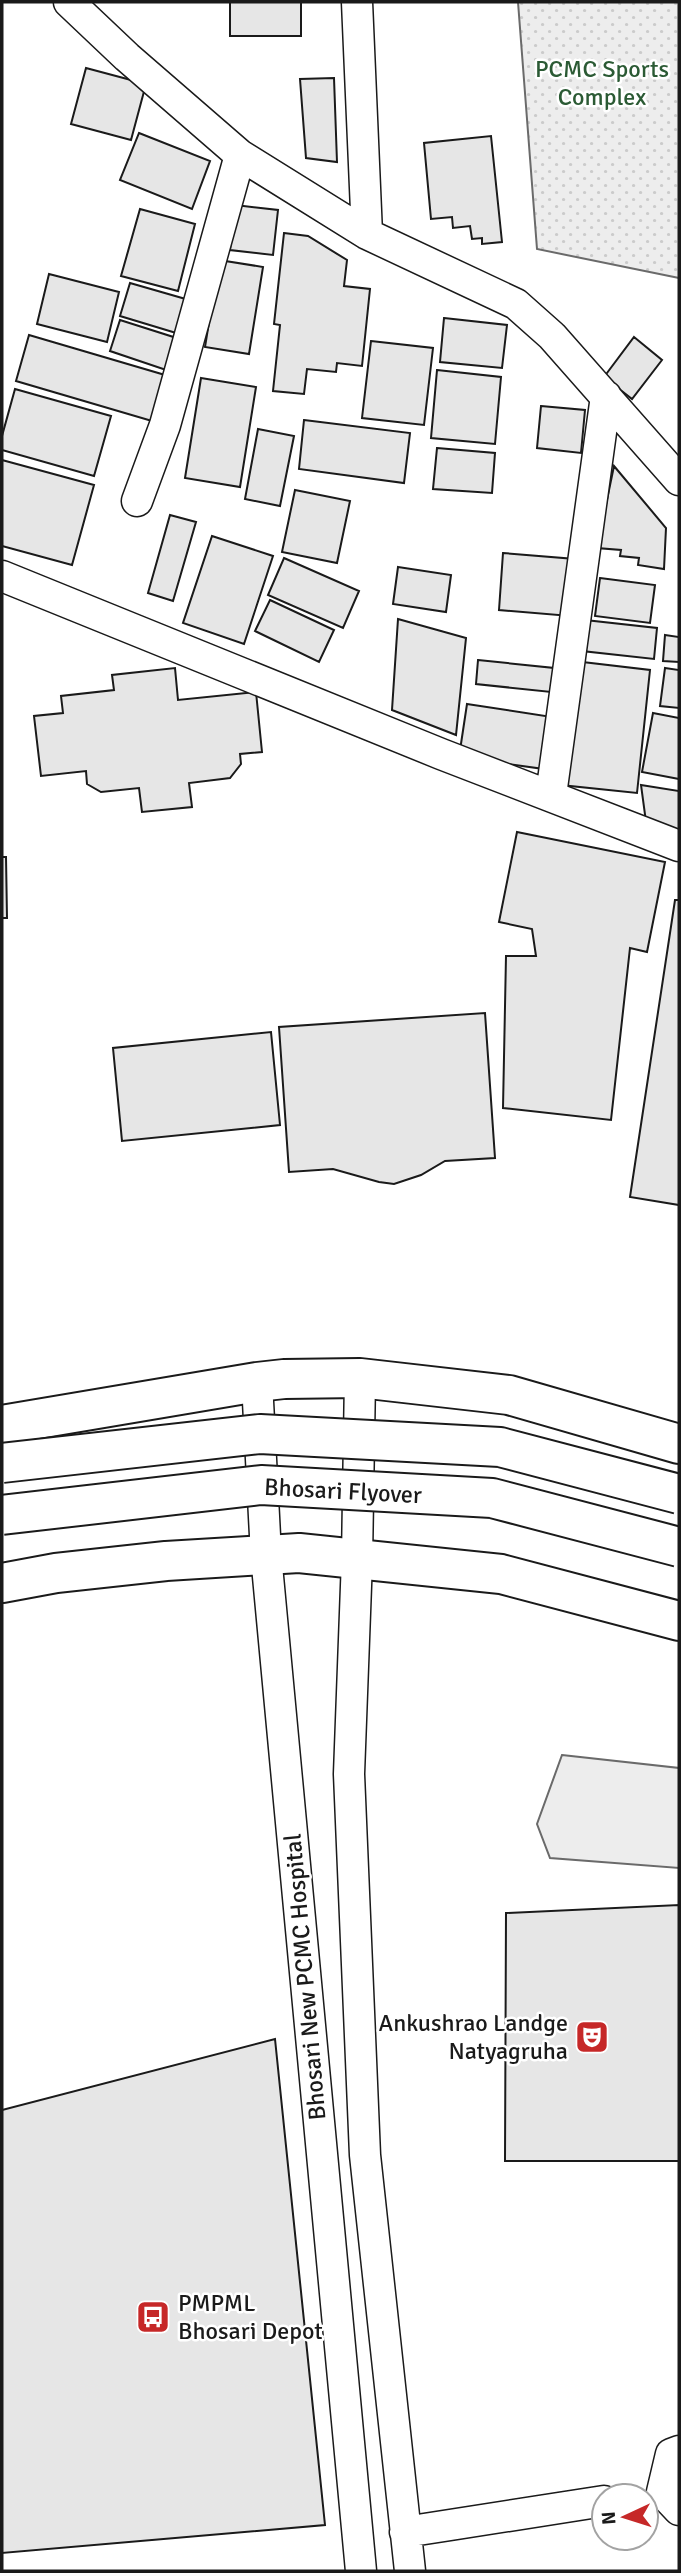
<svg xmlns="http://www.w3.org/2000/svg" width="681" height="2573" viewBox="0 0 681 2573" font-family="Signika,sans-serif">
  <defs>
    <pattern id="grass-dots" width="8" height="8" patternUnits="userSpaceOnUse" patternTransform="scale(1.75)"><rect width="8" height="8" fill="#ededed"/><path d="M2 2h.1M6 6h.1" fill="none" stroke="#cbcbcb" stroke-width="1.8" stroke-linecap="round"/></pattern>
  </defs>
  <rect width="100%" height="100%" fill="#fff"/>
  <!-- grass -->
  <path fill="url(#grass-dots)" stroke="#6a6a6a" stroke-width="2" d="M 518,2 L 679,2 L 679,278 L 537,249 Z"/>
  <!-- pitch -->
  <path fill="#ededed" stroke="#6a6a6a" stroke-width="2" d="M 562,1755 L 679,1768 L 679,1868 L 550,1858 L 537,1824 Z"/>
  <!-- building -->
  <path fill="#e6e6e6" stroke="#1a1a1a" stroke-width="2" d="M 230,2 L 301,2 L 301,36 L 230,36 Z
    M 86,68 L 146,84 L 131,140 L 71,124 Z
    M 334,78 L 337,162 L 306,158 L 300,79 Z
    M 139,133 L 210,161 L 192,209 L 120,180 Z
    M 491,136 L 502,242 L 482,244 L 482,238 L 472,239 L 470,226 L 453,228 L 452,217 L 431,219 L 424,143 Z
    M 235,205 L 278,210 L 273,255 L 230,250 Z
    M 140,209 L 195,224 L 178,291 L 121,276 Z
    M 284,233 L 308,236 L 347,260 L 344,286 L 370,289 L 362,366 L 337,363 L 336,372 L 307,369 L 304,394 L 273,391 L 280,325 L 274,324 Z
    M 219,260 L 263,267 L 249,354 L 205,347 Z
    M 49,274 L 119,292 L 107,342 L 37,324 Z
    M 130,283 L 196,302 L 186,336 L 120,316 Z
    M 444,318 L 507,325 L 502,368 L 440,362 Z
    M 120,320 L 186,341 L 175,373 L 110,351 Z
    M 29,335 L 165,375 L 152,421 L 16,381 Z
    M 634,337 L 662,360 L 632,399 L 604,377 Z
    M 371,341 L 433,348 L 424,425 L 362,418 Z
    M 437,370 L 501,377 L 495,444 L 431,438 Z
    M 201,378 L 256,387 L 240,487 L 185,478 Z
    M 15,389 L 111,416 L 94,476 L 2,450 L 2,436 Z
    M 541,406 L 585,410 L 581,453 L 537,448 Z
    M 304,420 L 410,433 L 404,483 L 299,469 Z
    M 258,429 L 294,436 L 280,506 L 245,499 Z
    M 437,448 L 495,453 L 492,493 L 433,489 Z
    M 2,460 L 94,485 L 72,565 L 2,546 Z
    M 614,466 L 666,528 L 664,569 L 638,565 L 639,558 L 620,556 L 621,550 L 597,548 Z
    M 295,490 L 350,501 L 337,563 L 282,552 Z
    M 170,515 L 196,522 L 173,601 L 148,593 Z
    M 212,536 L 273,556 L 244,644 L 183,623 Z
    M 503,553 L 575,559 L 570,616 L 499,610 Z
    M 284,558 L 359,591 L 343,628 L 268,595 Z
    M 398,567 L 451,575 L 446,612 L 393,604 Z
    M 600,578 L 655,585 L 650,623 L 595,616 Z
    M 270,600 L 334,630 L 319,662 L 255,631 Z
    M 398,619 L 466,638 L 456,735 L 392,710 Z
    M 576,619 L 657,628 L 654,659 L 573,650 Z
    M 665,635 L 679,637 L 679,662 L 663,661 Z
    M 478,660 L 554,668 L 551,692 L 476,684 Z
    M 574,661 L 650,670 L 637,793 L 561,785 Z
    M 175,668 L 178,700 L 256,692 L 262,752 L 240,754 L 241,764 L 230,778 L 189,783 L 192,807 L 142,812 L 139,788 L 101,792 L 87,784 L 86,771 L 41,776 L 34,716 L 63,713 L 61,696 L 114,690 L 112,675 Z
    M 665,668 L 679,670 L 679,708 L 660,706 Z
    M 467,704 L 552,717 L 544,769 L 459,757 Z
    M 653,713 L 679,718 L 679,779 L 642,772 Z
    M 641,785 L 679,791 L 679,831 L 646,822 Z
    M 517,832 L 665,862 L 647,952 L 630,948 L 611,1120 L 503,1108 L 506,956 L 536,956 L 532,929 L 499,922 Z
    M 2,857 L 6,857 L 7,918 L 2,918 Z
    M 675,900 L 679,900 L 679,1205 L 630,1197 Z
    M 485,1013 L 495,1158 L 445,1161 L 421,1175 L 394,1184 L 379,1182 L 333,1169 L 289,1172 L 279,1027 Z
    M 271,1032 L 280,1125 L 122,1141 L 113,1048 Z
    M 679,1905 L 679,2161 L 505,2161 L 506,1913 Z
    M 275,2039 L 325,2525 L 2,2553 L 2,2110 Z"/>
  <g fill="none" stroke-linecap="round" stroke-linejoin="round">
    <defs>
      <path id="street" d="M 69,2 L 127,57 L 240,155 L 367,234 L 516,304 L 552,336 L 679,480
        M 357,2 L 367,234
        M 137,501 L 165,425 L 240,155
        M 2,576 L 441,754 L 679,846
        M 551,795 L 606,396
        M 360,1378 L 357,1559 L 349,1774 L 365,2155 L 410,2571
        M 257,1382 L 266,1555 L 361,2571
        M 662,2492 L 671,2454 L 679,2451
        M 662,2492 L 679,2510
        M 405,2532 L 604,2501"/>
      <path id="primary" d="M 2,1425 L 257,1382 L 284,1379 L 360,1378 L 509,1395 L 679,1444
        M 2,1583 L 56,1573 L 166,1561 L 299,1553 L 501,1574 L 679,1621"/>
    </defs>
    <!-- street casing -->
    <use href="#street" stroke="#1a1a1a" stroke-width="33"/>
    <!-- primary casing -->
    <use href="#primary" stroke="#1a1a1a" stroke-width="42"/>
    <!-- street -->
    <use href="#street" stroke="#fff" stroke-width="30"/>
    <!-- primary -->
    <use href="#primary" stroke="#fff" stroke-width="38"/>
    <defs>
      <path id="highway-bridge" d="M 2,1463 L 260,1434 L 500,1447 L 679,1494
        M 2,1515 L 261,1485 L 492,1498 L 679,1547"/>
    </defs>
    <!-- highway-bridge casing -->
    <use href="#highway-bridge" stroke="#1a1a1a" stroke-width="42" stroke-linecap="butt"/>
    <!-- highway-bridge -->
    <use href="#highway-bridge" stroke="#fff" stroke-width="38"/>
  </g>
  <!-- icons -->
  <defs>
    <symbol id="theatre-square" viewBox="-11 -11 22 22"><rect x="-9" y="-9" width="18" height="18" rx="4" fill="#c62828" stroke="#fff"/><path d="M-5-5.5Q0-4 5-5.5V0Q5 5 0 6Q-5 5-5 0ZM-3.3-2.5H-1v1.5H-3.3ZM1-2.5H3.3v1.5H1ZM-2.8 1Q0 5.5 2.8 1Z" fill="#fff"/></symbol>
    <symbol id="bus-square" viewBox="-11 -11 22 22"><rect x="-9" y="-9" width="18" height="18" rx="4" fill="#c62828" stroke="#fff"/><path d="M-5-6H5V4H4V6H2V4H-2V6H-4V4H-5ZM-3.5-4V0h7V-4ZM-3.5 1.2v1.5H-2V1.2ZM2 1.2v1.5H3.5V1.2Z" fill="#fff"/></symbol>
  </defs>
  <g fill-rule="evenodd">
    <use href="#theatre-square" x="573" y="2018" width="38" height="38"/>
    <use href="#bus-square" x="134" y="2298" width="38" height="38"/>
  </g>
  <g text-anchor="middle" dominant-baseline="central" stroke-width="5" stroke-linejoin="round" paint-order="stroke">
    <!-- park labels -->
    <g font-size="24" fill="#2b5a34" stroke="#fff">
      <text x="602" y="69">PCMC Sports<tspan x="602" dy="28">Complex</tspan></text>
    </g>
    <!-- street labels -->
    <g font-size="24" fill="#1a1a1a" stroke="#fff">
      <text transform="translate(343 1491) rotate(3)">Bhosari Flyover</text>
      <text transform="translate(305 1977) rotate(-95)">Bhosari New PCMC Hospital</text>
    </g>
    <!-- poi labels -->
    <g font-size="24" fill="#1a1a1a" stroke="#fff" text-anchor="end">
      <text x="568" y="2023">Ankushrao Landge<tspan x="568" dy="28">Natyagruha</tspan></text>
      <text x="178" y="2303" text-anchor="start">PMPML<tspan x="178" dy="28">Bhosari Depot</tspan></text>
    </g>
  </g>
  <!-- border -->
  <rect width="681" height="2573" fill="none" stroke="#1a1a1a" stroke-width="7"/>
  <!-- north arrow -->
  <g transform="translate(625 2517) rotate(266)"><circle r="33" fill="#ffffff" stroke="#a3a3a3" stroke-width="2"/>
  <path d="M0-5L12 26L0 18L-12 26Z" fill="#c62828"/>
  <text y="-10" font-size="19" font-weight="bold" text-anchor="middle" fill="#1a1a1a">N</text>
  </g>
</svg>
